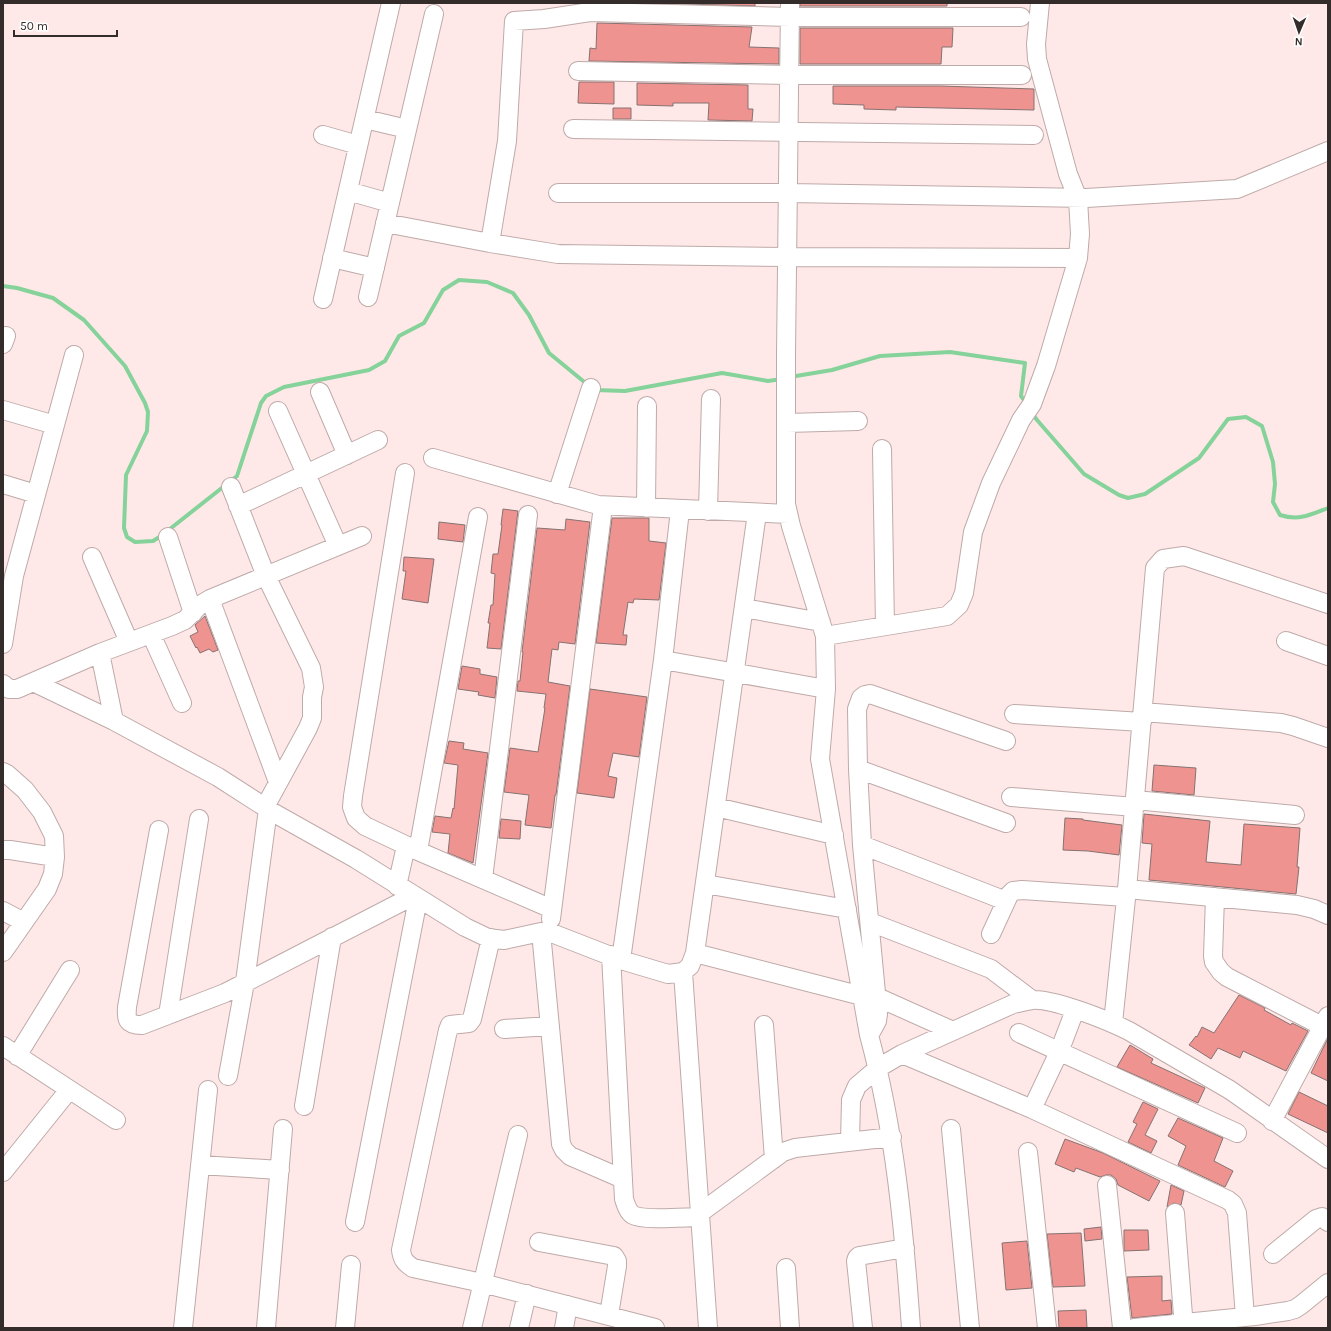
<svg xmlns="http://www.w3.org/2000/svg" width="1331" height="1331" viewBox="0 0 1331 1331" font-family="Karla,sans-serif">
  <rect width="100%" height="100%" fill="#ffe9e8"/>
  <g fill="none" stroke-linecap="round" stroke-linejoin="round">
    <!-- stream -->
    <path stroke="#85d29a" stroke-width="4" d="M 3,286 L 17,288 L 53,298 L 84,320 L 125,366 L 145,403 L 148,412 L 147,431 L 126,475 L 124,528 L 127,537 L 135,542 L 153,541 L 161,536 L 237,476 L 261,403 L 266,396 L 284,387 L 369,370 L 385,361 L 399,336 L 424,323 L 443,290 L 459,280 L 487,282 L 513,293 L 529,315 L 549,353 L 588,385
      M 790,377 L 832,370 L 880,356 L 950,352 L 1025,363 L 1021,396 L 1027,404
      M 595,390 L 625,391 L 722,373 L 768,381 L 782,379
      M 1032,413 L 1037,420 L 1084,474 L 1119,495 L 1128,498 L 1145,494 L 1199,458 L 1228,419 L 1246,417 L 1262,426 L 1273,462 L 1275,484 L 1273,502 L 1280,515 C 1299,521 1310,515 1328,508"/>
  </g>
  <!-- building -->
  <path fill="#ef9390" stroke="#857271" d="M 650,3 L 755,3 L 755,6 Z
    M 800,3 L 947,3 L 947,6 L 800,6 Z
    M 597,23 L 752,27 L 749,47 L 779,48 L 779,64 L 589,61 L 590,48 L 596,49 Z
    M 800,28 L 953,28 L 952,47 L 942,47 L 941,64 L 800,64 Z
    M 579,82 L 614,82 L 614,104 L 578,103 Z
    M 637,83 L 748,85 L 748,109 L 753,109 L 752,121 L 708,120 L 709,103 L 673,103 L 673,106 L 637,105 Z
    M 833,86 L 940,86 L 1034,89 L 1034,110 L 896,107 L 896,110 L 864,109 L 864,105 L 833,104 Z
    M 613,108 L 631,108 L 631,119 L 613,119 Z
    M 503,509 L 518,511 L 501,649 L 487,648 L 490,623 L 488,623 L 491,605 L 493,605 L 495,574 L 491,573 L 493,554 L 498,554 L 502,525 L 501,525 Z
    M 612,518 L 649,518 L 649,541 L 666,543 L 659,600 L 634,599 L 633,603 L 628,602 L 623,635 L 627,635 L 626,645 L 596,643 Z
    M 566,519 L 590,522 L 575,644 L 559,642 L 558,650 L 552,649 L 548,682 L 570,686 L 556,795 L 555,795 L 551,828 L 525,825 L 529,795 L 504,792 L 510,748 L 538,752 L 545,708 L 544,708 L 546,694 L 517,691 L 518,681 L 520,681 L 523,652 L 522,652 L 537,528 L 565,530 Z
    M 439,522 L 465,525 L 463,542 L 438,539 Z
    M 404,557 L 434,559 L 428,603 L 402,599 L 406,571 L 403,571 Z
    M 205,616 L 218,650 L 213,652 L 209,649 L 200,653 L 197,647 L 196,648 L 190,636 L 198,632 L 195,625 Z
    M 462,666 L 480,669 L 480,674 L 497,677 L 495,698 L 478,695 L 479,692 L 458,689 Z
    M 590,689 L 647,697 L 639,757 L 613,753 L 608,776 L 617,778 L 614,798 L 577,793 Z
    M 449,741 L 464,743 L 463,749 L 488,753 L 473,863 L 448,853 L 450,834 L 432,832 L 435,816 L 451,818 L 453,808 L 454,809 L 458,765 L 444,763 Z
    M 1154,765 L 1196,768 L 1194,795 L 1152,791 Z
    M 1144,814 L 1210,821 L 1206,862 L 1241,865 L 1244,824 L 1300,828 L 1297,867 L 1299,867 L 1296,894 L 1149,880 L 1152,844 L 1142,843 Z
    M 1065,818 L 1083,819 L 1083,820 L 1122,825 L 1119,855 L 1088,851 L 1063,850 Z
    M 501,819 L 521,821 L 520,839 L 499,838 Z
    M 1239,995 L 1265,1008 L 1264,1010 L 1291,1025 L 1292,1023 L 1308,1031 L 1286,1071 L 1243,1051 L 1240,1058 L 1218,1048 L 1211,1059 L 1189,1045 L 1196,1036 L 1197,1037 L 1202,1027 L 1214,1033 Z
    M 1328,1038 L 1328,1081 L 1311,1073 Z
    M 1130,1045 L 1153,1059 L 1151,1063 L 1205,1088 L 1198,1103 L 1117,1067 Z
    M 1299,1092 L 1328,1106 L 1328,1133 L 1288,1114 Z
    M 1143,1102 L 1158,1109 L 1145,1135 L 1157,1141 L 1151,1153 L 1128,1142 L 1137,1124 L 1133,1122 Z
    M 1178,1118 L 1223,1138 L 1214,1161 L 1233,1171 L 1225,1187 L 1178,1165 L 1186,1146 L 1168,1136 Z
    M 1065,1139 L 1103,1153 L 1160,1181 L 1149,1201 L 1118,1185 L 1116,1179 L 1111,1175 L 1106,1175 L 1100,1177 L 1076,1168 L 1074,1172 L 1055,1164 Z
    M 1171,1185 L 1184,1191 L 1181,1205 L 1174,1203 L 1167,1207 Z
    M 1101,1227 L 1102,1239 L 1085,1241 L 1084,1229 Z
    M 1124,1230 L 1148,1230 L 1149,1250 L 1124,1251 Z
    M 1081,1233 L 1085,1286 L 1053,1287 L 1047,1234 Z
    M 1027,1241 L 1032,1288 L 1006,1290 L 1002,1243 Z
    M 1162,1276 L 1162,1301 L 1171,1300 L 1172,1314 L 1132,1318 L 1127,1277 Z
    M 1086,1310 L 1087,1328 L 1059,1328 L 1058,1311 Z"/>
  <g fill="none" stroke-linecap="round" stroke-linejoin="round">
    <defs>
      <path id="minor" d="M 790,3 L 786,355 L 786,504 L 791,526 L 825,636 L 826,689 L 820,759 L 869,1035 C 895,1131 904,1229 911,1328
        M 578,71 L 790,75 L 1022,75
        M 365,119 L 407,129
        M 573,129 L 1034,135
        M 323,135 L 358,145
        M 348,191 L 390,203
        M 558,193 L 788,193 L 1086,198 L 1237,189 L 1328,151
        M 385,223 L 490,243 L 558,254 L 788,257 L 1078,258
        M 490,243 L 507,141 L 514,21 L 544,19 L 590,12 L 790,17 L 1021,17
        M 332,258 L 375,268
        M 368,297 L 434,14
        M 323,299 L 391,3
        M 3,344 L 6,336
        M 320,392 L 347,455
        M 3,410 L 55,425
        M 278,411 L 338,546
        M 787,423 L 858,421
        M 882,449 L 885,626
        M 433,458 L 598,505 L 788,514
        M 405,473 L 353,796 L 352,807 L 356,818 L 365,826 L 418,851 L 552,909
        M 3,484 L 36,494
        M 231,487 L 266,576 L 311,668 L 314,687 L 312,697 L 312,718 L 308,728 L 265,807
        M 557,494 L 591,388
        M 238,506 L 378,440
        M 646,508 L 647,406
        M 708,511 L 711,399
        M 168,537 L 193,613
        M 92,557 L 129,642
        M 210,599 L 278,782
        M 744,608 L 821,622
        M 151,634 L 182,703
        M 825,636 L 947,616 L 959,605 L 964,593 L 973,532 L 991,483 L 1021,420 L 1032,404 L 1046,366 L 1078,258 L 1080,234 L 1078,199 L 1068,174 L 1037,59 L 1036,44 L 1040,3
        M 1286,641 L 1328,656
        M 3,644 L 14,576 L 74,355
        M 100,653 L 114,721
        M 663,660 L 826,689
        M 33,682 L 114,721 L 218,777 L 274,813 L 356,859 L 465,927 L 488,938 L 504,940 L 541,932 L 549,932 L 621,960 L 668,974 L 683,972 L 690,966 L 695,953 L 757,513
        M 3,684 L 9,689 L 17,689 L 100,653 L 172,626 L 185,620 L 200,605 L 210,599 L 362,536
        M 1143,712 L 1281,723 L 1293,726 L 1328,738
        M 1014,714 L 1142,722
        M 858,769 L 1006,823
        M 3,772 L 7,774 L 25,790 L 42,812 L 54,836 L 55,857 L 53,874 L 47,889 L 3,952
        M 1011,797 L 1135,807
        M 1135,800 L 1295,815
        M 716,807 L 834,835
        M 159,830 L 127,1007 C 126,1020 127,1025 142,1025 L 225,993 L 413,896
        M 862,845 L 1006,901
        M 3,850 L 10,850 L 55,857
        M 418,851 L 478,517
        M 483,879 L 528,515
        M 705,884 L 847,909
        M 397,886 L 406,846
        M 1127,889 L 1297,905 L 1314,909 L 1328,915
        M 1215,897 L 1213,956 L 1214,962 L 1221,972 L 1227,977 L 1322,1026
        M 3,911 L 24,922
        M 551,919 L 603,506
        M 870,922 L 991,969 L 1032,1000
        M 541,932 L 561,1144 L 564,1150 L 570,1156 L 623,1179
        M 991,934 L 1009,895 L 1013,891 L 1022,890 L 1126,897
        M 491,938 L 472,1019 L 469,1023 L 450,1025 L 448,1030 L 401,1250 C 402,1259 405,1263 413,1268 L 482,1283 L 655,1328
        M 695,953 L 862,996
        M 611,955 L 624,1199 C 626,1205 628,1212 633,1215 C 644,1221 686,1217 700,1217
        M 621,960 L 663,660 L 680,510
        M 683,972 L 708,1328
        M 877,997 L 953,1031
        M 168,1015 L 199,819
        M 1113,1023 L 1127,889 L 1155,568 L 1163,559 L 1184,556 L 1328,604
        M 764,1025 L 774,1159
        M 504,1029 L 550,1026
        M 871,1032 L 877,1021 L 878,1014 L 862,845 L 858,769 L 857,709 L 861,698 L 865,695 L 870,694 L 1006,741
        M 1019,1033 L 1237,1133
        M 3,1046 L 116,1120
        M 902,1054 L 1032,1109 L 1228,1200 L 1233,1204 L 1237,1213 L 1245,1317
        M 17,1056 L 70,970
        M 228,1076 L 245,982 L 268,809
        M 304,1106 L 332,937
        M 1032,1109 L 1059,1052 L 1075,1010
        M 1272,1121 L 1328,1016
        M 951,1129 L 970,1328
        M 850,1142 L 851,1100 L 857,1086 L 878,1068 L 902,1054 L 1013,1004 C 1019,1003 1025,1001 1032,1000 C 1053,998 1109,1021 1129,1031 L 1230,1090 L 1328,1159
        M 1028,1152 L 1047,1328
        M 200,1165 L 280,1170
        M 3,1172 L 69,1090
        M 1107,1185 L 1122,1328
        M 700,1213 L 783,1152 L 795,1148 L 892,1137
        M 1175,1213 L 1184,1328
        M 355,1222 L 418,899
        M 539,1242 L 614,1256 L 617,1261 L 617,1266 L 609,1315
        M 1273,1254 L 1316,1219 L 1322,1217 L 1328,1222
        M 786,1268 L 790,1328
        M 183,1328 L 208,1090
        M 266,1328 L 283,1129
        M 345,1328 L 351,1265
        M 472,1328 L 518,1135
        M 519,1328 L 527,1294
        M 564,1328 L 568,1305
        M 863,1328 L 856,1261 L 857,1258 L 859,1256 L 905,1248
        M 1134,1328 L 1255,1316 L 1288,1311 L 1295,1309 L 1301,1305 L 1328,1283"/>
    </defs>
    <!-- minor casing -->
    <use href="#minor" stroke="#beaaa9" stroke-width="20"/>
    <!-- minor -->
    <use href="#minor" stroke="#fff" stroke-width="18"/>
  </g>
  <!-- border -->
  <rect width="1331" height="1331" fill="none" stroke="#342c2b" stroke-width="8"/>
  <!-- north arrow -->
  <g transform="translate(1299 32) rotate(182)" stroke="#ffffff" stroke-width="3" paint-order="stroke">
  <path d="M0-3L7 15L0 10L-7 15Z" fill="#342c2b"/>
  <text y="-6" font-size="11" font-weight="bold" text-anchor="middle" fill="#342c2b">N</text>
  </g>
  <!-- scale -->
  <path d="M14 30v6h103v-6" fill="none" stroke="#342c2b" stroke-width="2"/>
  <text x="20" y="30" font-size="12" fill="#342c2b" stroke="#ffffff" stroke-width="3" paint-order="stroke">50 m</text>
</svg>
